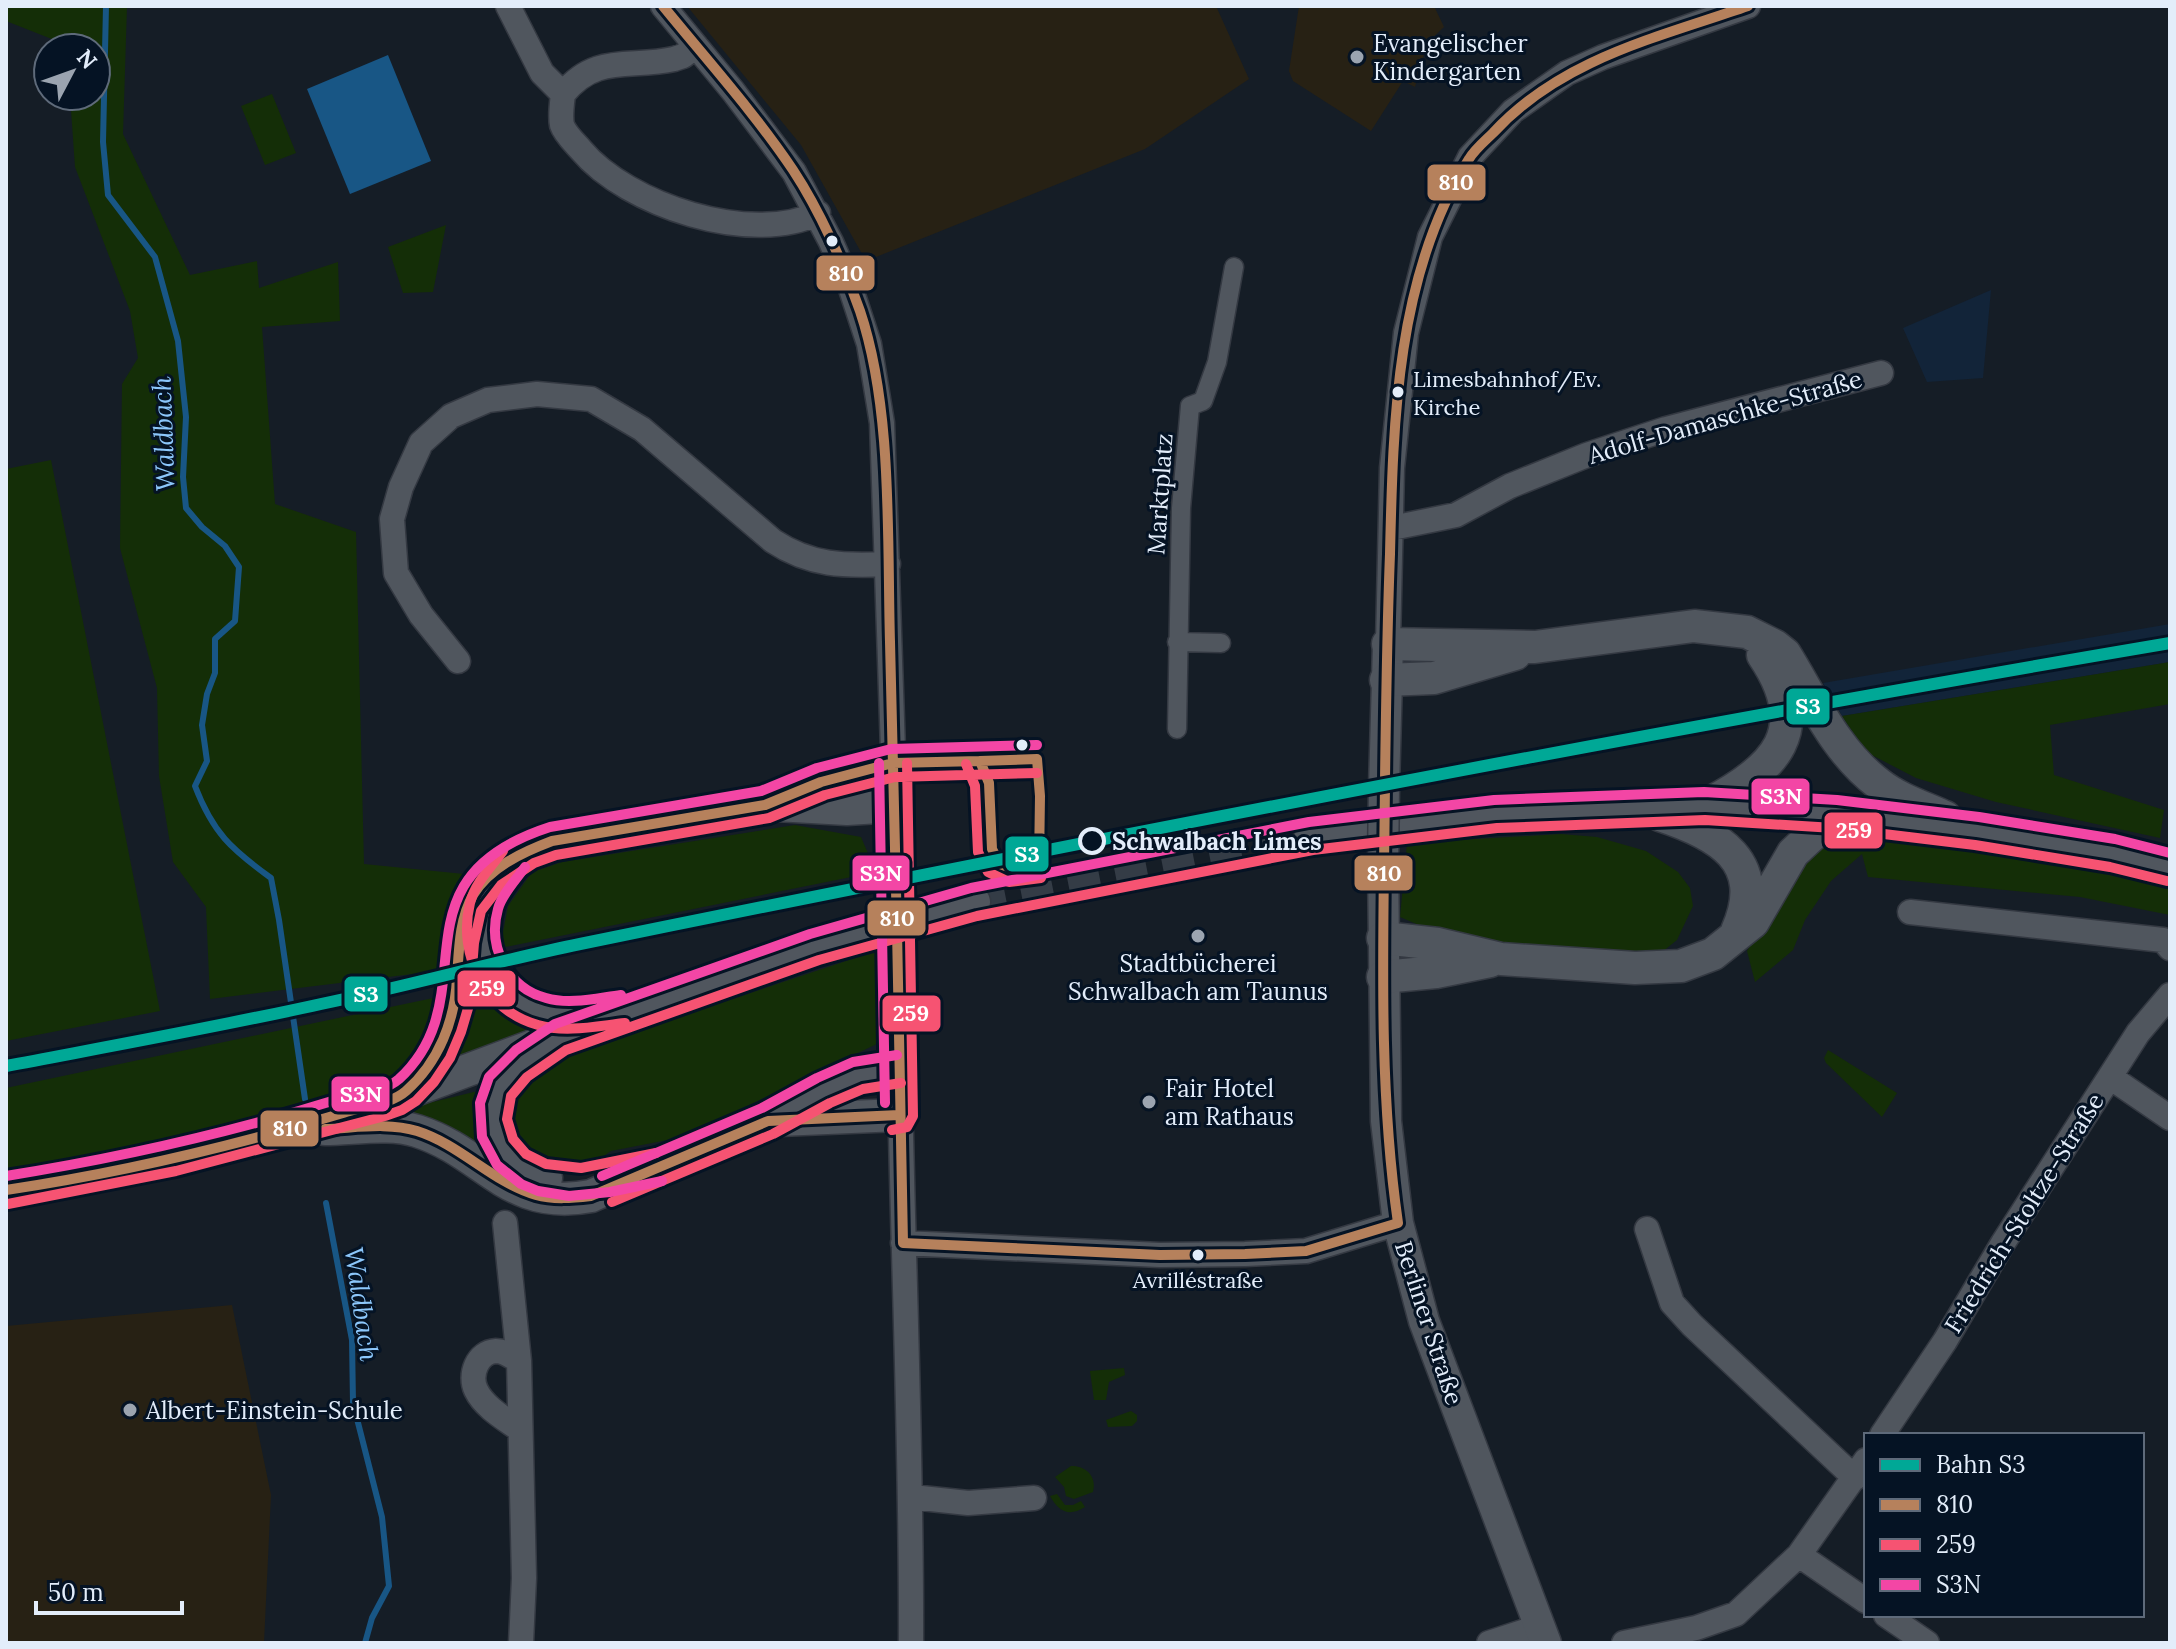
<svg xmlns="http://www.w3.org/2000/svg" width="2176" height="1649" viewBox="0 0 2176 1649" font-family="Lora,serif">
  <rect width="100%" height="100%" fill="#151d26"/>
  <!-- built -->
  <path fill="#122439" d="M 1991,290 L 1983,378 L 1927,382 L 1903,328 Z
    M 2170,624 L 2170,662 L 1842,716 L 1823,683 Z"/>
  <!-- education -->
  <path fill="#272114" d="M 687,6 L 1216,6 L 1249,79 L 1145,149 L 866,261 L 801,145 Z
    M 1299,6 L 1434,6 L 1444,27 L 1427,43 L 1415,87 L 1403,81 L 1371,131 L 1293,81 L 1289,71 Z
    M 232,1305 L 271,1495 L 264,1643 L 6,1643 L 6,1326 Z"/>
  <!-- green -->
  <path fill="#142e07" d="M 6,6 L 127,6 L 123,134 L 190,275 L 257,261 L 259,288 L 338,262 L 340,321 L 262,327 L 275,504 L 356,532 L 364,864 L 474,875 L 450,914 L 437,971 L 210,999 L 206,907 L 173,862 L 159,776 L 157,688 L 120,548 L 122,384 L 138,358 L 130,311 L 75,167 L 70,96 L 96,96 L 96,48 L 67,48 L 67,45 L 6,21 Z
    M 272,94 L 296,153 L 265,165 L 241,106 Z
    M 446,225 L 433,292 L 403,293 L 388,247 Z
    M 51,460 L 160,1011 L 6,1041 L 6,469 Z
    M 2170,662 L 2170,704 L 2050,725 L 2054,775 L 2164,810 L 2160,838 L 1996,802 L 1916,778 L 1866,752 L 1842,716 Z
    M 795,825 L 861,837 L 876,872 L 500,948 L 508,906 L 532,872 L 562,862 Z
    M 1861,829 L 2046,860 L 2170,886 L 2170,915 L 2080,897 L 1868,877 L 1862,854 L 1831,881 L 1805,920 L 1793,950 L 1755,982 L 1747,951 L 1792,878 L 1821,843 Z
    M 1561,834 L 1597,837 L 1646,851 L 1678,872 L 1690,888 L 1693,906 L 1677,940 L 1662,952 L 1612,961 L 1447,937 L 1400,917 L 1407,843 Z
    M 882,949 L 883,1041 L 683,1137 L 611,1151 L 598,1160 L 555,1160 L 528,1149 L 513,1132 L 509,1108 L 518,1086 L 556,1058 Z
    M 478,959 L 562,1024 L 448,1062 C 468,1030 474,996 478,959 Z
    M 438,997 L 435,1033 L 397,1076 L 221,1130 L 69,1164 L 6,1171 L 6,1088 Z
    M 1828,1050 L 1897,1093 L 1882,1117 L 1826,1063 L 1824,1058 Z
    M 486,1089 L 520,1184 L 384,1114 Z
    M 1124,1368 L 1125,1375 L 1109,1382 L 1106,1400 L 1094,1400 L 1090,1371 Z
    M 1131,1411 L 1137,1415 L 1137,1421 L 1132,1426 L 1108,1427 L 1106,1420 Z
    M 1071,1466 C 1086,1466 1097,1476 1093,1492 L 1074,1499 L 1066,1496 L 1064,1487 L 1055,1477 Z
    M 1057,1494 L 1065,1505 L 1073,1505 L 1081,1501 L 1085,1507 C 1069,1517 1059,1512 1050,1496 Z"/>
  <!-- water -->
  <path fill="#185685" d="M 388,55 L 431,161 L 350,194 L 307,89 Z"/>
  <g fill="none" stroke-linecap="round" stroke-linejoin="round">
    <!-- stream -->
    <path stroke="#185685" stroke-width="6" d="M 106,6 L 103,142 L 108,195 L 155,257 L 178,341 L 186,417 L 183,477 L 186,508 L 202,527 L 225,546 L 239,567 L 235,621 L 215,639 L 215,673 L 207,694 L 202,725 L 207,761 L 195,786 C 213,833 231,849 271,878 L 279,920 L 305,1099
      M 326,1203 L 352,1340 L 353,1403 L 382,1517 L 389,1586 L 372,1618 L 365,1643"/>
    <!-- secondary-tunnel -->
    <path stroke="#343c46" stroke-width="32" stroke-dasharray="32 16" stroke-linecap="butt" d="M 974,902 L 1311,836"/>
    <defs>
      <path id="pedestrian" d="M 1177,642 L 1221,643
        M 1177,729 L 1181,508 L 1190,406 L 1203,401 L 1217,362 L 1234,267"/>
      <path id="minor" d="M 508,6 L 542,73 L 563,94
        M 663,6 L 733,91 L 794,172 L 831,242 L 849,283 L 869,344 L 882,423 L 896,839
        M 696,46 L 683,56 L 674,59 C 630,69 596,53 563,94 C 562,103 560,116 562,125 C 565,134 575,143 581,150 C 627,205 751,246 818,213
        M 1392,528 L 1456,515 L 1510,486 L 1587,455 L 1666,429 L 1881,373
        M 1388,644 L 1392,468 L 1406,333 L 1430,237 L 1470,157 L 1513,111 L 1567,73 L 1603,57 L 1748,6
        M 458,661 L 421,615 L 396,573 L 392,519 L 401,487 L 421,443 L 451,416 L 488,400 L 537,394 L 591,399 L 642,429 L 773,541 C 811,566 844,566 888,564
        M 1910,912 L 2163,940 L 2170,948
        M 898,949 C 899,1181 912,1412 911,1643
        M 2110,1077 L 2170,1118
        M 505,1223 L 519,1361
        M 1647,1229 L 1672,1303 L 1692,1325 L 1855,1478
        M 903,1243 L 1160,1255 L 1245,1254 L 1306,1251 L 1398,1223
        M 519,1429 C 505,1419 484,1407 476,1390 C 469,1375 477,1352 496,1351 C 505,1351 512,1357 519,1361 L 524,1578 L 521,1643
        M 1882,1435 L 1945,1341 L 2003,1243 L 2138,1033 L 2170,995
        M 912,1497 L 968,1503 L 1034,1498
        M 1799,1555 L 1866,1601
        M 1886,1615 L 1927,1643
        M 1489,1643 L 1541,1626
        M 1624,1643 L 1696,1628 L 1736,1614 L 1799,1555 L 1866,1460"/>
      <path id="tertiary" d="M 1384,787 L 1388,644
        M 1383,862 L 1386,1121 L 1398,1223 L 1424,1321 L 1546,1643"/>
      <path id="secondary" d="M 1388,644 L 1535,647 L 1694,626 L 1747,632 L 1775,646 L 1785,654 C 1813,699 1835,751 1879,784 C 1898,799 1923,807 1945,817
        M 1386,680 L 1434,678 L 1515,654
        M 776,805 L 847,809 L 895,806
        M 1706,805 C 1776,769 1814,730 1763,655
        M 1660,815 C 1718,834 1768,861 1737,931
        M 1311,836 L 1496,814 L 1646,810 L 1705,806 L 1835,814 L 1977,831 L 2113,853 L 2170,867
        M 485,905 C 475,951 493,1001 543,1012 C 562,1016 581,1014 599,1012
        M 1383,938 L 1438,944 L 1501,959 L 1635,968 L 1681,966 L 1713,954 L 1753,922 L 1793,853 L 1835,814
        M 1383,977 L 1436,972 L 1490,961
        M 535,1053 C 478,1091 474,1156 546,1178
        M 404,1094 C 418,1077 435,1060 443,1040 C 469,977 440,911 503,867 C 519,856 533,847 552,841 L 765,805 L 821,782 L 893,763
        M 779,1120 L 899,1115
        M 325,1129 C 354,1129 390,1122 417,1131 C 486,1153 508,1212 591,1196 C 650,1170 710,1149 768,1121 C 818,1096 840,1077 899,1069
        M 6,1190 L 58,1183 L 294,1129 L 404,1094 L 637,1007 L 815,947 L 974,902"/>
    </defs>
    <!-- pedestrian casing -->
    <use href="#pedestrian" stroke="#343942" stroke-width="21"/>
    <!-- minor casing -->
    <use href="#minor" stroke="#343942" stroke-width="27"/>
    <!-- tertiary casing -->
    <use href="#tertiary" stroke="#343942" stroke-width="33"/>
    <!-- secondary casing -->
    <use href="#secondary" stroke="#343942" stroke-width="35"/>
    <!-- pedestrian -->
    <use href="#pedestrian" stroke="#50565e" stroke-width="18"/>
    <!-- minor -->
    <use href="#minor" stroke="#50565e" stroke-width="24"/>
    <!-- tertiary -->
    <use href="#tertiary" stroke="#50565e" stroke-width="30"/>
    <!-- secondary -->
    <use href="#secondary" stroke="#50565e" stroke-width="32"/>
    <defs>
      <path id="minor-bridge" d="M 896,839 L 898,949"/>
      <path id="tertiary-bridge" d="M 1383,862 L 1384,787"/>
    </defs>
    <!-- minor-bridge casing -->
    <use href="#minor-bridge" stroke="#343942" stroke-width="27" stroke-linecap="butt"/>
    <!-- tertiary-bridge casing -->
    <use href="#tertiary-bridge" stroke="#343942" stroke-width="33" stroke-linecap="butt"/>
    <!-- minor-bridge -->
    <use href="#minor-bridge" stroke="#50565e" stroke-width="24"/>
    <!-- tertiary-bridge -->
    <use href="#tertiary-bridge" stroke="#50565e" stroke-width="30"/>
    <defs>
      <path id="bus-1" d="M 663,6 C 707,60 754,112 793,170 C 820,211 844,265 860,311 C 893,409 887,539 890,642 C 896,842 899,1043 903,1243
        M 1037,759 L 1040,796 L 1039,864 L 1011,868 L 1000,864 L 992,849 L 989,783 L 980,761 Z
        M 325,1129 C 355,1128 388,1122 417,1131 C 461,1145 492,1182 536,1195 C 554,1200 573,1198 591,1196 L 768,1121 L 899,1115
        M 6,1190 C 119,1173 234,1146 343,1113 C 363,1106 390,1105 406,1091 C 439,1062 455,1020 457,978 C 459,950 459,920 473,895 C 490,867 523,852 552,841 L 765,805 L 821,782 L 893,763 L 980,761
        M 1398,1223 C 1377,1077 1384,927 1385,780 C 1386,705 1387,630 1390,554 C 1393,423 1396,274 1469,159 C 1475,149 1485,141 1493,133 C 1561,59 1656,38 1748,6
        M 903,1243 L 1160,1255 L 1245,1254 L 1306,1251 L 1398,1223"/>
      <path id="bus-2" d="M 966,764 L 975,786 L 978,852 L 988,872 L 1009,882 L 1041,878
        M 503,851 C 491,867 475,883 470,903 C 457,955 486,1011 538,1025 C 566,1033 597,1026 625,1023
        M 892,1130 L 907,1127 L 913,1116 L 907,763
        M 656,1153 L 581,1168 L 546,1164 L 526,1154 L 513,1139 L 507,1119 L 511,1096 L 527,1077 L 566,1050 L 819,960 L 977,916 L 1313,850 L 1497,828 L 1705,820 L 1834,828 L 1975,845 L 2110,867 L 2167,881
        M 612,1202 L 773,1134 L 830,1103 L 863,1089 L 901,1083
        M 8,1204 L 176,1171 L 385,1116 L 402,1110 L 416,1101 L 434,1082 L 450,1058 L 461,1032 L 469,1005 L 474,943 L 481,911 L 501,885 L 534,863 L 556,855 L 769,818 L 825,795 L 895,777 L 1037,773"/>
      <path id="bus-3" d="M 879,763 L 885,1103
        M 525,867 C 516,880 502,894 498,909 C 487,947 508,988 546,998 C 570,1005 597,998 621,995
        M 6,1176 C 119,1158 233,1132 342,1098 C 360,1093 384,1092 399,1079 C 490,995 386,880 550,827 L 761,791 L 817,768 L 891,749 L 1037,745
        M 602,1176 L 762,1108 L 817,1078 L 853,1062 L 897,1055
        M 662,1181 L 610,1192 L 569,1196 L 538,1191 L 521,1184 L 497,1165 L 482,1137 L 480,1103 L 489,1077 L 516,1050 L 555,1024 L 810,934 L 971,888 L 1309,822 L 1494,800 L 1704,792 L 1837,800 L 1979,817 L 2115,839 L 2170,853"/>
    </defs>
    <!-- bus-1 casing -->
    <use href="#bus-1" stroke="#051324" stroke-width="16"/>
    <!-- bus-2 casing -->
    <use href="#bus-2" stroke="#051324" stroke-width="16"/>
    <!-- bus-3 casing -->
    <use href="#bus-3" stroke="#051324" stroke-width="16"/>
    <!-- bus-1 -->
    <use href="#bus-1" stroke="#b6815c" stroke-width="10"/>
    <!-- bus-2 -->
    <use href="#bus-2" stroke="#f65372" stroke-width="10"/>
    <!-- bus-3 -->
    <use href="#bus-3" stroke="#f346a5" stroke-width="10"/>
    <defs>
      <path id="rail-1" d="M 6,1066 C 111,1046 217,1027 321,1004 C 408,986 493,962 580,944 C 1109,836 1638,733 2170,643"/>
    </defs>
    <!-- rail-1 casing -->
    <use href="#rail-1" stroke="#051324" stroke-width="18"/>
    <!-- rail-1 -->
    <use href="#rail-1" stroke="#00a896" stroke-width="12"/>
  </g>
  <!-- markers -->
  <g fill="#9ba4b0" stroke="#051324" stroke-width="3">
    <circle cx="1357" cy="57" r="8"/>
    <circle cx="1198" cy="936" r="8"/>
    <circle cx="1149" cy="1102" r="8"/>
    <circle cx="130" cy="1410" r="8"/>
  </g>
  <g fill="#e3edfa" stroke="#051324" stroke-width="3">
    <circle cx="832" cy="241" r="7"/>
    <circle cx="1398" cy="392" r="7"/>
    <circle cx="1022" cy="745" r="7"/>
    <circle cx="1198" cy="1255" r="7"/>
  </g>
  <circle fill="#051324" stroke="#e3edfa" stroke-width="4" cx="1092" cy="841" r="12"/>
  <g text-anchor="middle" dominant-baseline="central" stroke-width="6" stroke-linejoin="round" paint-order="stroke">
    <!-- bus labels -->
    <g font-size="22" fill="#e3edfa" stroke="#051324" text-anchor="start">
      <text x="1413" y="379">Limesbahnhof/Ev.<tspan x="1413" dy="28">Kirche</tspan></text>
      <text x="1198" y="1280" text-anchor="middle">Avrilléstraße</text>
    </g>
    <!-- poi labels -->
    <g font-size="24" fill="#e3edfa" stroke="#051324" text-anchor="start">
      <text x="1373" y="43">Evangelischer<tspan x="1373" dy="28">Kindergarten</tspan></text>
      <text x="1198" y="963" text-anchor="middle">Stadtbücherei<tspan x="1198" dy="28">Schwalbach am Taunus</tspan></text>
      <text x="1165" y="1088">Fair Hotel<tspan x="1165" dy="28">am Rathaus</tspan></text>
      <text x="146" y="1410">Albert-Einstein-Schule</text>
    </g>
    <!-- street labels -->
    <g font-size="24" fill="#e3edfa" stroke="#051324">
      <text transform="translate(1725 417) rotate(-16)">Adolf-Damaschke-Straße</text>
      <text transform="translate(1160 494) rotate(-86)">Marktplatz</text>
      <text transform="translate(2024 1213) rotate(-58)">Friedrich-Stoltze-Straße</text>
      <text transform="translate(1429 1323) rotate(72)">Berliner Straße</text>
    </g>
    <!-- stop labels -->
    <g font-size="24" font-weight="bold" fill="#e3edfa" stroke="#051324" text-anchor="start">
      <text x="1112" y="841">Schwalbach Limes</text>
    </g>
    <!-- water labels -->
    <g font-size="26" font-style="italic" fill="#8cc7fb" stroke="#051324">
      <text transform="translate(163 434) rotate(-92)">Waldbach</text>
      <text transform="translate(362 1304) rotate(82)">Waldbach</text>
    </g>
  </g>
  <g stroke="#051324" stroke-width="3">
    <rect x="1426" y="163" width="61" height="39" rx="8" fill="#b6815c"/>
    <rect x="815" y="254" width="61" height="38" rx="8" fill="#b6815c"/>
    <rect x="1785" y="687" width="46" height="39" rx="8" fill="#00a896"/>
    <rect x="1750" y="777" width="61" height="39" rx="8" fill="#f346a5"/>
    <rect x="1823" y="811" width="61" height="39" rx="8" fill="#f65372"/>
    <rect x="1004" y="835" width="46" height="38" rx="8" fill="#00a896"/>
    <rect x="851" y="854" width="60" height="38" rx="8" fill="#f346a5"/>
    <rect x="1353" y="854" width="61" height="38" rx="8" fill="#b6815c"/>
    <rect x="866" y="899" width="61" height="38" rx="8" fill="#b6815c"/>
    <rect x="456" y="969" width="61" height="39" rx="8" fill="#f65372"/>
    <rect x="343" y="975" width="46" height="38" rx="8" fill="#00a896"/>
    <rect x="881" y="994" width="61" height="39" rx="8" fill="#f65372"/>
    <rect x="330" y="1075" width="61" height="38" rx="8" fill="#f346a5"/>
    <rect x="259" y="1109" width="61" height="39" rx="8" fill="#b6815c"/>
  </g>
  <g font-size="22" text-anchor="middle" font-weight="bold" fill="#fff">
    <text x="1456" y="190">810</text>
    <text x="846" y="281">810</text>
    <text x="1808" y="714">S3</text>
    <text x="1781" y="804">S3N</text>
    <text x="1854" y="838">259</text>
    <text x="1027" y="862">S3</text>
    <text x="881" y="881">S3N</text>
    <text x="1384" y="881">810</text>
    <text x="897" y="926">810</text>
    <text x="487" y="996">259</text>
    <text x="366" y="1002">S3</text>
    <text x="911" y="1021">259</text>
    <text x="361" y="1102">S3N</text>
    <text x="290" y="1136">810</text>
  </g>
  <!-- border -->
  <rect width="2176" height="1649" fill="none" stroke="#e3edfa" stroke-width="16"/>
  <!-- legend -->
  <rect x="1864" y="1433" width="280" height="184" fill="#051324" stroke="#5e6a7a" stroke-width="2"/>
  <rect x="1880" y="1459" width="40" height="12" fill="#00a896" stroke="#5e6a7a" stroke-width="2"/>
  <text x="1936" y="1473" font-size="24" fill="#e3edfa">Bahn S3</text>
  <rect x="1880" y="1499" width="40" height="12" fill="#b6815c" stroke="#5e6a7a" stroke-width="2"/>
  <text x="1936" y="1513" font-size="24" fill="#e3edfa">810</text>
  <rect x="1880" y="1539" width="40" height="12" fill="#f65372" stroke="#5e6a7a" stroke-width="2"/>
  <text x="1936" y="1553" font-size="24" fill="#e3edfa">259</text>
  <rect x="1880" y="1579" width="40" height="12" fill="#f346a5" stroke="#5e6a7a" stroke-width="2"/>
  <text x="1936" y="1593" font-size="24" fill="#e3edfa">S3N</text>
  <!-- north arrow -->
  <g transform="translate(72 72) rotate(49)"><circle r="38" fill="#051324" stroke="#5e6a7a" stroke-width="2"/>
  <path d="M0-6L14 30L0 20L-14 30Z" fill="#9ba4b0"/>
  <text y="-12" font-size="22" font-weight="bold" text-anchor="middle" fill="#e3edfa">N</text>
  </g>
  <!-- scale -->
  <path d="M36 1601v12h146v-12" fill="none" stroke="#e3edfa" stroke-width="4"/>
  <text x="48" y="1601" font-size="24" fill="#e3edfa" stroke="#051324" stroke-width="6" paint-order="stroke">50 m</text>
</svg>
